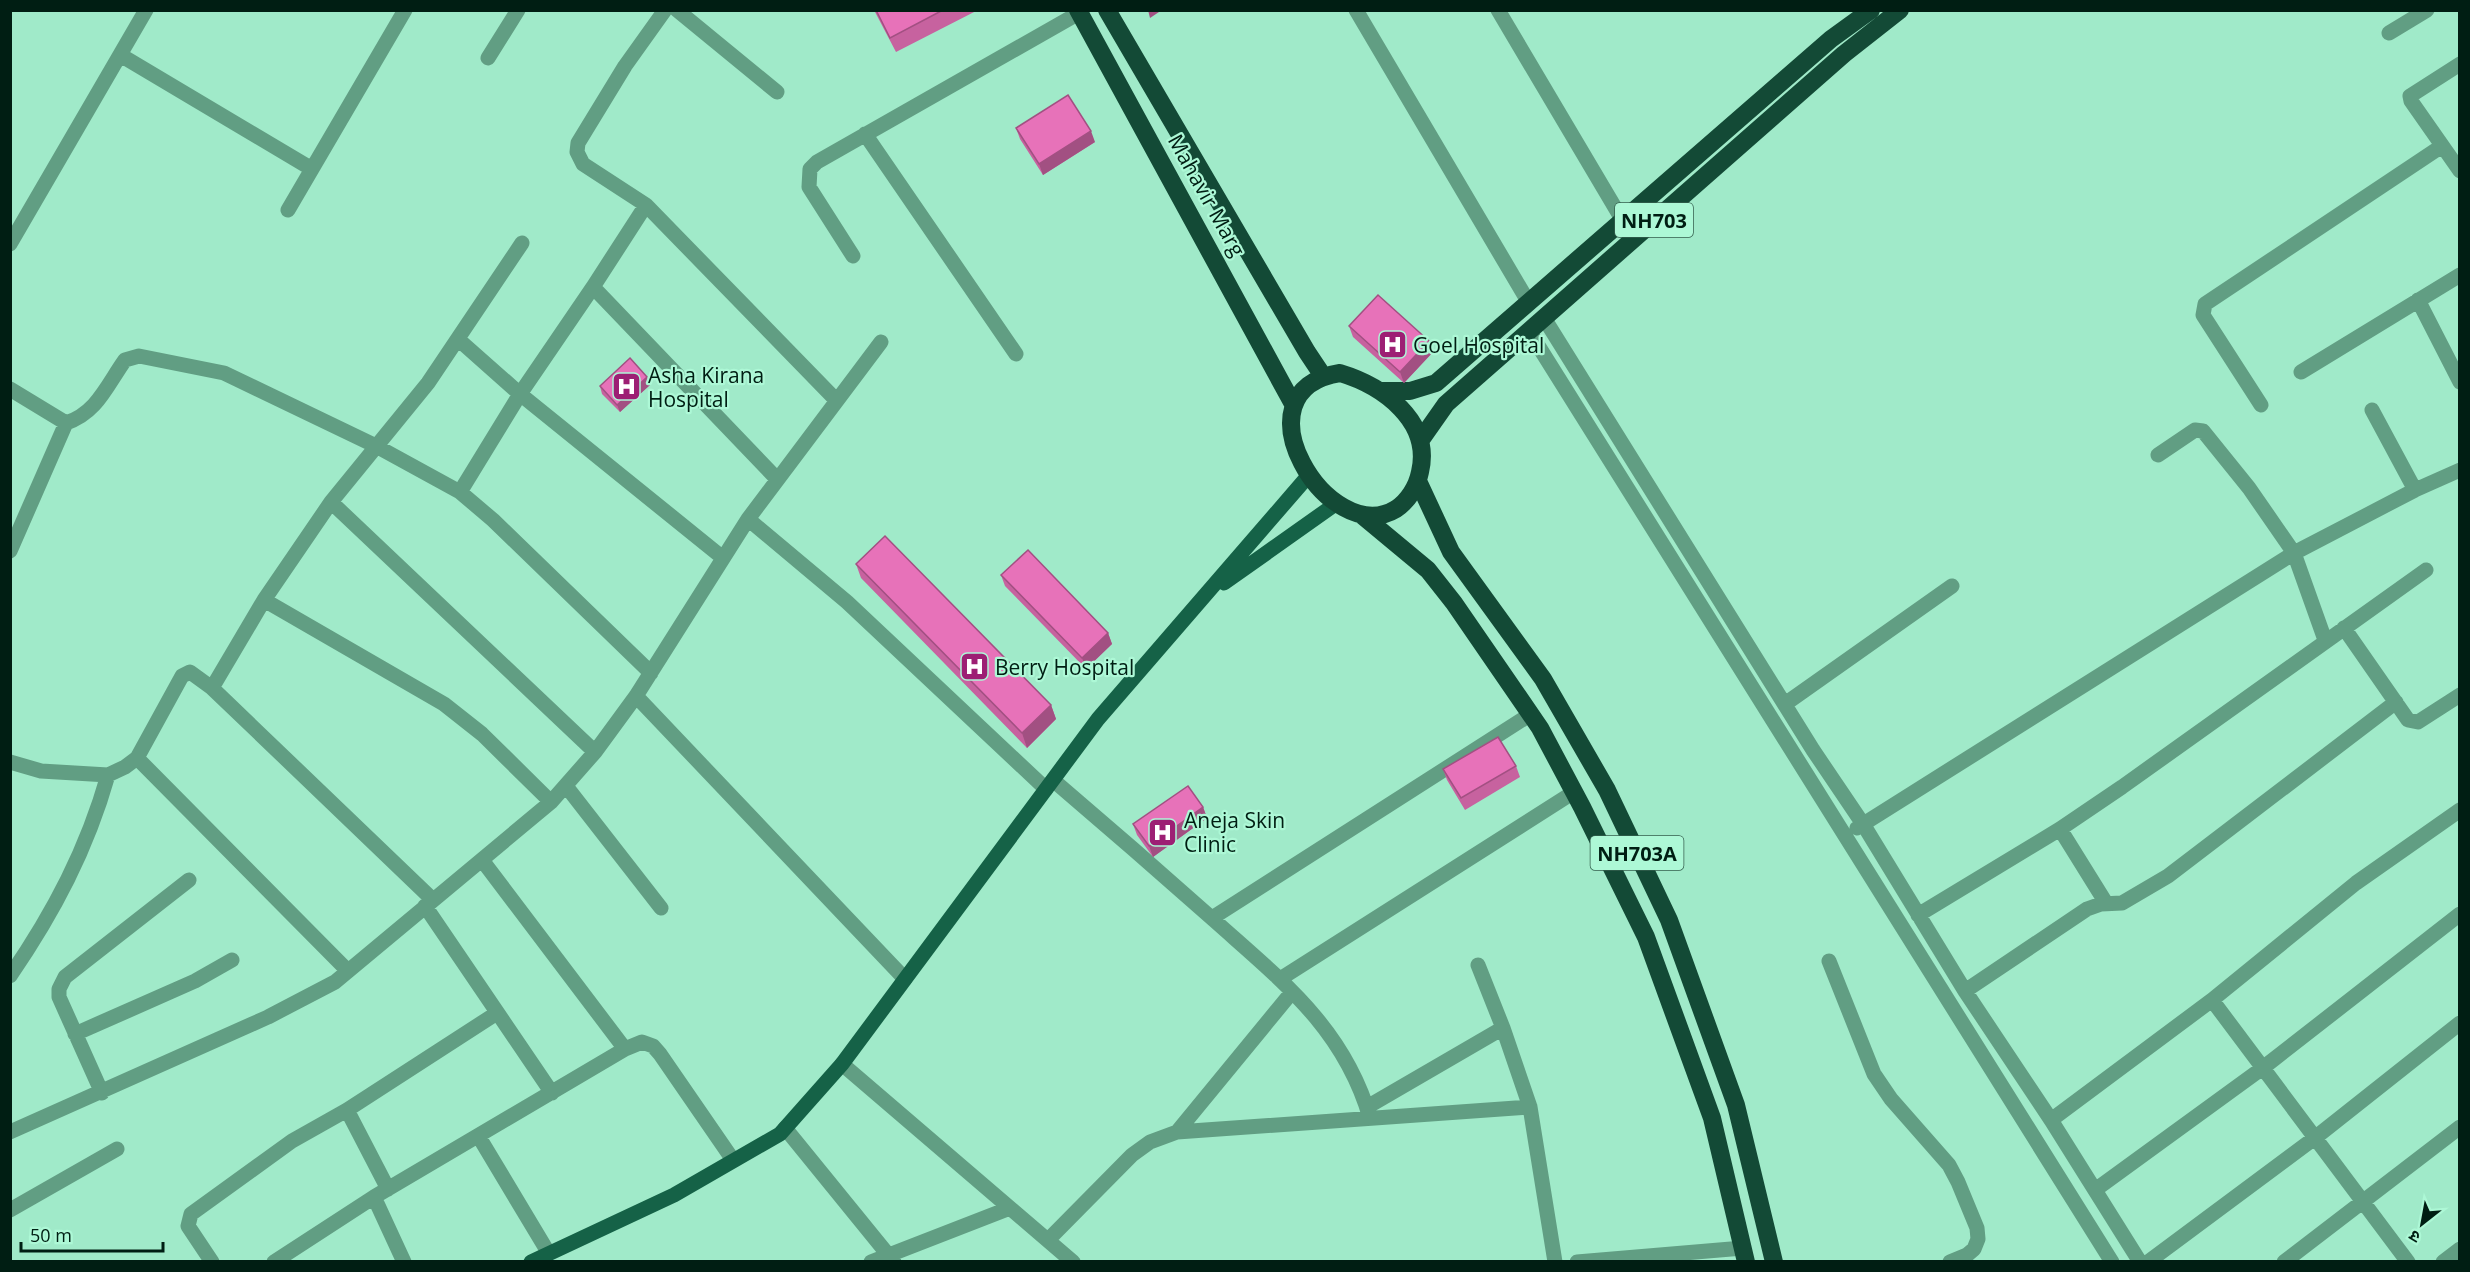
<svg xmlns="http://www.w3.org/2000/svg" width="2470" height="1272" viewBox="0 0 2470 1272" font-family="'Open Sans','Noto Sans Devanagari',sans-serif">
  <rect width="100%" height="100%" fill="#a0eac9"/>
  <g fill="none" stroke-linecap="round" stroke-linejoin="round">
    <!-- minor -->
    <path stroke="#619e83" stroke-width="15" d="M 665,10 L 625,66 L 578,143 L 577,152 L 583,164 L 646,205 L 593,287 L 777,479
      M 677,10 L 777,92
      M 1356,10 L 1529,303
      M 1498,10 L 1623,221
      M 2389,33 L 2427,10
      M 122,56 L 312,169
      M 488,58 L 518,10
      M 2460,64 L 2410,96 L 2411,101 L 2460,171
      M 865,134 L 1016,354
      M 646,205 L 836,400
      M 288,210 L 405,10
      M 10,244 L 146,10
      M 853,256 L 809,187 L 810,169 L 817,162 L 1079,13
      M 2418,300 L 2460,382
      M 1544,318 L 1813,750 L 1863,824 L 1965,991 L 2051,1120 L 2140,1262
      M 1529,331 L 2112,1262
      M 459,340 L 520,394 L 723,558
      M 2301,372 L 2460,275
      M 10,389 L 66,423
      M 2261,405 L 2203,315 L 2205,304 L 2442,146
      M 2372,410 L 2415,490
      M 2158,455 L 2195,430 L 2203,431 L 2249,488 L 2294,553 L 2325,640
      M 460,492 L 520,394 L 593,287
      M 331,502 L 595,752
      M 748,519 L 847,602 L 1046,789
      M 10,551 L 66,423 C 97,413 107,385 125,360 L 139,356 L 224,373 L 376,446 L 460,492 L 493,520 L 651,673
      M 264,600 L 444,704 L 482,734 L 551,802
      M 2344,628 L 2408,720 L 2418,722 L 2460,695
      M 212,688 L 264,600 L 331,502 L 428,383 L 522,243
      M 636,696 L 905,979
      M 1785,704 L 1952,586
      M 137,758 L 348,971
      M 10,762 L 41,771 L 108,775 C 87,849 54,912 10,976
      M 108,775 L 125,767 L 137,758 L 182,676 L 190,672 L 212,688 L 433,900
      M 1053,780 C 1107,826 1161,873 1215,921 C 1281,980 1344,1028 1370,1118
      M 566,786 L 661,908
      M 1857,828 L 2294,553 L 2415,490 L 2460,470
      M 2060,829 L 2106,903
      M 482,860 L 625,1049
      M 425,906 L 552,1093
      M 1918,915 L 2060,829 L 2122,787 L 2426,570
      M 1212,918 L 1531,714
      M 1829,961 L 1874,1074 L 1891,1099 L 1949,1165 L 1958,1182 L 1977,1228 L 1978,1239 L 1974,1249 L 1967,1255 L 1950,1262
      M 1478,965 L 1503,1028 L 1530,1107 L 1555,1262
      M 1280,979 L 1574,792
      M 1965,991 L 2087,909 L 2101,904 L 2122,903 L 2168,876 L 2396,702
      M 2212,1000 L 2408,1262
      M 75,1034 L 195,981 L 232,960
      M 842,1064 L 1073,1262
      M 102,1093 L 59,997 L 59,989 L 65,977 L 189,880
      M 1367,1107 L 1503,1028
      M 347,1110 L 388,1189
      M 2051,1120 L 2212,1000 L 2356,883 L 2460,810
      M 785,1128 L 894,1262
      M 10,1132 L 268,1017 L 335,982 L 551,802 L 595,752 L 636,696 L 748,519 L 881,342
      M 1177,1132 L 1292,992
      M 479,1137 L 548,1252
      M 2095,1190 L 2264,1067 L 2460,914
      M 374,1197 L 404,1262
      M 10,1210 L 117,1149
      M 1048,1240 L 1132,1155 L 1150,1142 L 1177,1132 L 1530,1107
      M 212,1262 L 188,1226 L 191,1214 L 292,1141 L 347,1110 L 497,1013
      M 274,1262 L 374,1197 L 625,1049 L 642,1042 L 653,1046 L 660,1054 L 733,1160
      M 871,1262 L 1010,1208
      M 1577,1262 L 1743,1248
      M 2148,1262 L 2316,1137 L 2460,1023
      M 2284,1262 L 2460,1127
      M 2443,1262 L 2460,1249"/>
    <!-- major -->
    <path stroke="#156247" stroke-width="15" d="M 1224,583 L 1337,503
      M 531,1262 L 674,1195 L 780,1134 L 842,1064 L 1098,719 L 1309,475"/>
    <!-- highway -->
    <path stroke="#134a36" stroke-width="18" d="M 1078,10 L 1293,404
      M 1107,10 L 1307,352 L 1323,376
      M 1340,373 C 1383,386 1432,421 1420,472 C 1417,487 1408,501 1396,509 C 1329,550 1231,390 1340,373 Z
      M 1380,391 L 1410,391 L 1436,383 L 1831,39 L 1871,10
      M 1420,441 L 1446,404 L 1844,54 L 1900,10
      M 1418,481 L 1451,552 L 1543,679 L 1607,790 L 1669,920 L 1736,1105 L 1774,1262
      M 1363,516 L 1428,570 L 1454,603 L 1540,728 L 1582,807 L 1646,937 L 1712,1118 L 1746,1262"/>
  </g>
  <!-- wall -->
  <path fill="#c7629f" d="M 874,10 L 978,10 L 896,52 Z
    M 1016,128 L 1095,142 L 1043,175 L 1020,139 Z
    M 1349,326 L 1433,352 L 1404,383 L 1353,337 Z
    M 647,377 L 650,385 L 620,412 L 602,394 L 600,386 Z
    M 856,564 L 1051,705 L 1056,719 L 1027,748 L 861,578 Z
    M 1001,575 L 1108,633 L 1112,644 L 1086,669 L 1005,586 Z
    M 1516,766 L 1520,777 L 1465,810 L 1447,780 L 1443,769 Z
    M 1203,807 L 1207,818 L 1153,857 L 1137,835 L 1133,824 Z"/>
  <!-- shaded-wall -->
  <path fill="#a25082" d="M 1148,10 L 1162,10 L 1150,18 Z
    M 1091,131 L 1095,142 L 1043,175 L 1039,164 Z
    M 1429,341 L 1433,352 L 1404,383 L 1400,372 Z
    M 647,377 L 650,385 L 620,412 L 617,405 Z
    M 1108,633 L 1112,644 L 1086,669 L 1082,658 Z
    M 1051,705 L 1056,719 L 1027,748 L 1022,733 Z
    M 1203,807 L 1207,818 L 1153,857 L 1149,846 Z"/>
  <!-- building -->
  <path fill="#e772b9" stroke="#a25082" stroke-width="1.5" d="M 876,10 L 943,10 L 890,38 Z
    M 1068,95 L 1091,131 L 1039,164 L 1016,128 Z
    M 1378,295 L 1429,341 L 1400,372 L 1349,326 Z
    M 630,358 L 647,377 L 617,405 L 600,386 Z
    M 885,536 L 1051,705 L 1022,733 L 856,564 Z
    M 1028,550 L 1108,633 L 1082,658 L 1001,575 Z
    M 1498,737 L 1516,766 L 1461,798 L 1443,769 Z
    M 1188,786 L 1203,807 L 1149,846 L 1133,824 Z"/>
  <!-- icons -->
  <defs>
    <symbol id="hospital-square" viewBox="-11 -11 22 22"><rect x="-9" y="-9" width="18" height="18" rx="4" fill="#9d1f74" stroke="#adf8d6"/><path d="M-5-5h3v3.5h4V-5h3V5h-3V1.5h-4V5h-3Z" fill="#fff"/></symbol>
  </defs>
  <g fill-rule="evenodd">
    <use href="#hospital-square" x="1376" y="328" width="33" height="33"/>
    <use href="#hospital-square" x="610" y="370" width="33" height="33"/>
    <use href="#hospital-square" x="958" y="650" width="33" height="33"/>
    <use href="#hospital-square" x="1146" y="816" width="33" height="33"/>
  </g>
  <g text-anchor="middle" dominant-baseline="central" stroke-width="4.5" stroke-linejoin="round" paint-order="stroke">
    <!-- shield labels -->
    <g fill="#adf8d6" stroke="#345f4e" stroke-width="1.5">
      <rect x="1615" y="203" width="78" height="34" rx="4.5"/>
      <rect x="1590.5" y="836" width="93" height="34" rx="4.5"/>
    </g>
    <g font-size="20" font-weight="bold" fill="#001e13">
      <text x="1654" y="220">NH703</text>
      <text x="1637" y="853">NH703A</text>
    </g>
    <!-- street labels -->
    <g font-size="21" fill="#001e13" stroke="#adf8d6">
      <text transform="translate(1207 195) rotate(61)">Mahavir Marg</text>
    </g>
    <!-- poi labels -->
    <g font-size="21" fill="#001e13" stroke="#adf8d6" text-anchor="start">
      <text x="1413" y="345">Goel Hospital</text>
      <text x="648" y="375">Asha Kirana<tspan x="648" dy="24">Hospital</tspan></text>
      <text x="995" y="667">Berry Hospital</text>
      <text x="1184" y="820">Aneja Skin<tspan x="1184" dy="24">Clinic</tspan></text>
    </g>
  </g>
  <!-- border -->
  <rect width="2470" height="1272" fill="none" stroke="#001e13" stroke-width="24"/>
  <!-- north arrow -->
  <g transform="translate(2422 1224) rotate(211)" stroke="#adf8d6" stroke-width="4.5" paint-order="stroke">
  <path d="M0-4.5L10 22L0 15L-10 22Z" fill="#001e13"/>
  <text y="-9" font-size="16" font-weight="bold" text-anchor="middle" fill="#001e13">उ</text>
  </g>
  <!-- scale -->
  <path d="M21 1242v9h142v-9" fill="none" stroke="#001e13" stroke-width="3"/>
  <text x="30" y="1242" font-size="18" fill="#001e13" stroke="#adf8d6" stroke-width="4.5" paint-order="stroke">50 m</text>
</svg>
